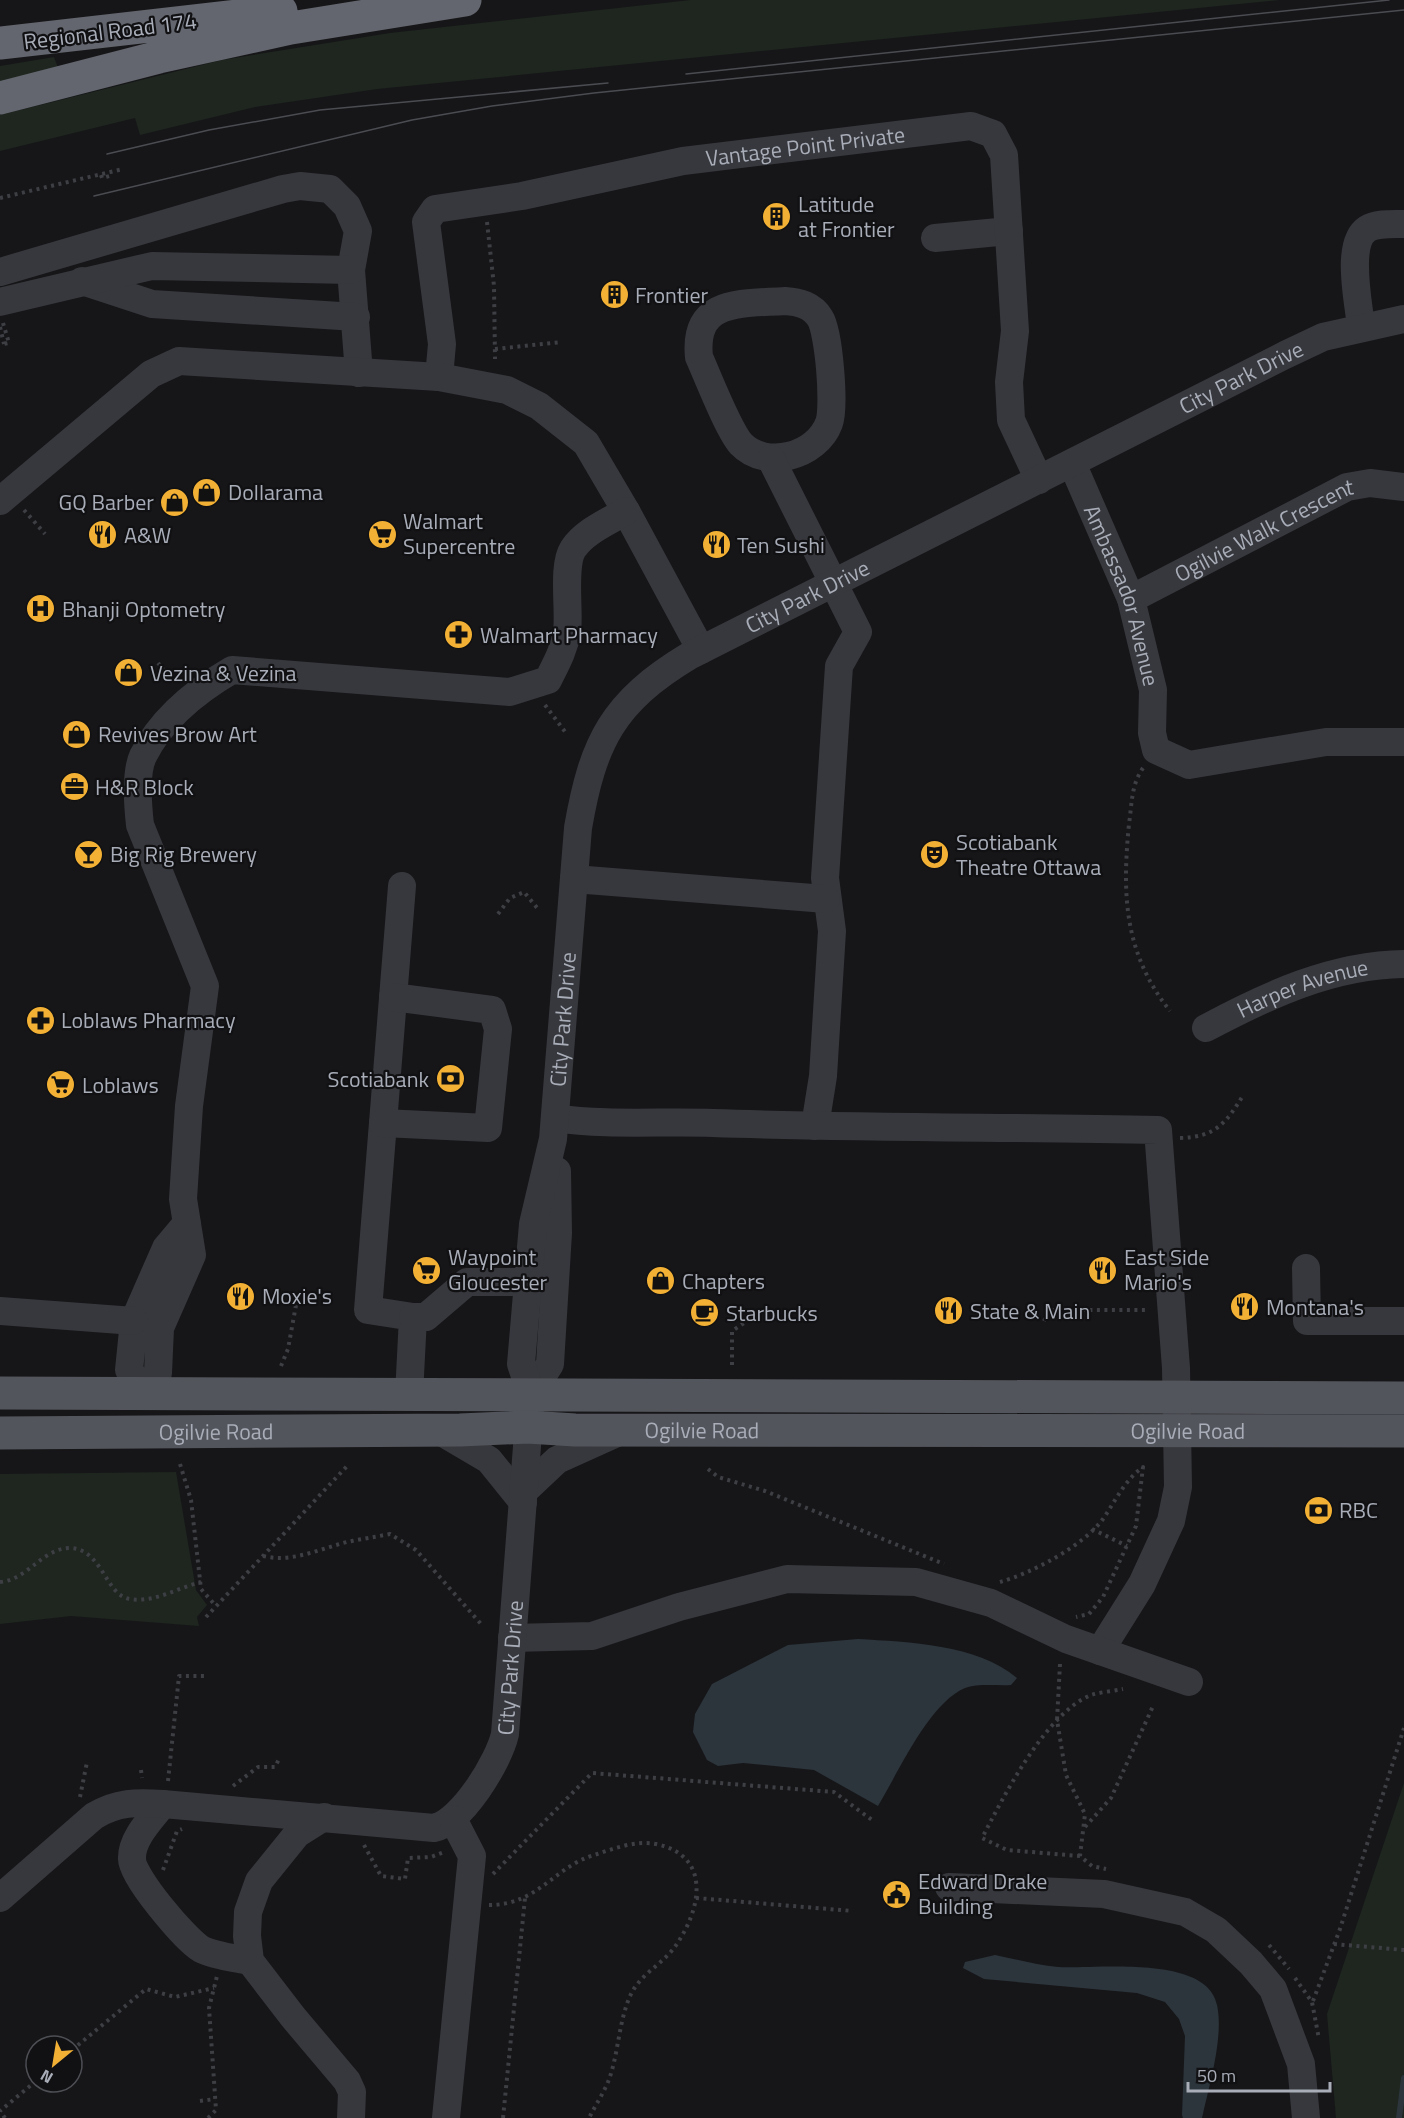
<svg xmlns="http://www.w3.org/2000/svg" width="1404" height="2118" viewBox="0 0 1404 2118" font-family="'Titillium Web',sans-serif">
  <rect width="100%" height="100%" fill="#161618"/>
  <!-- green -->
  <path fill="#1e261f" d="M 691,0 L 1280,0 L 377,89 L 255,107 L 140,135 L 135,118 L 0,151 L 0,115 L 222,60 L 390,33 Z
    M 54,57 L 60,73 L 0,90 L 0,66 Z
    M 176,1472 L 196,1590 L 207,1605 L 197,1617 L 199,1626 L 71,1616 L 0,1624 L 0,1474 Z
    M 1404,1783 L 1404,2118 L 1336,2118 L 1327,2014 Z"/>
  <!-- water -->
  <path fill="#2c353c" d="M 858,1639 C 908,1642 977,1644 1017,1678 L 1011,1685 C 998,1686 978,1683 965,1688 C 929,1703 898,1773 878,1806 L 814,1770 L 743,1763 L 718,1766 L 707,1760 L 693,1732 L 695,1714 L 712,1684 L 788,1645 Z
    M 995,1955 C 1015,1959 1037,1965 1058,1967 C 1096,1969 1207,1954 1217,2005 C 1224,2037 1209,2086 1202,2118 L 1183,2118 L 1182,2115 L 1185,2036 L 1179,2019 L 1165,2002 L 1137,1993 L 984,1979 L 963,1968 L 965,1962 Z"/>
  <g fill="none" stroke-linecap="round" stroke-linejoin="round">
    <!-- stream -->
    <path stroke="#2c353c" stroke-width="6" d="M 1399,2118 L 1404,2078"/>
    <!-- path -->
    <path stroke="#3d3f44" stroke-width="4" stroke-dasharray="3 4.5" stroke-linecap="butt" d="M 101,175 L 102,178 L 113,175
      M 0,198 L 123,169
      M 487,222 L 494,286 L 495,359
      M 3,323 L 9,343 L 4,344
      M 0,327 L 4,344
      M 495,349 L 562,342
      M 24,510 L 45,534
      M 158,663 L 174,682
      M 545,705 L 566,733
      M 1143,768 C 1131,785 1132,804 1129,824 C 1122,895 1124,953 1170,1011
      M 498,914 L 510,898 L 524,892 L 538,909
      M 1180,1138 C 1216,1137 1226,1123 1244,1094
      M 1044,1321 L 1049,1310 L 1149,1310
      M 732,1365 L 732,1331 L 750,1319
      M 281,1366 L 288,1349 L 296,1305
      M 180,1464 L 191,1500 L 201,1589 L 215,1605
      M 708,1469 L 718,1477 L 765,1491 L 944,1564
      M 1092,1529 L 1127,1546
      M 263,1556 C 292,1563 319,1549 347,1542 C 361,1539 375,1537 390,1534 L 416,1550 L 481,1624
      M 0,1582 C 27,1580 42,1549 69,1548 C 103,1548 105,1596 130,1599 C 154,1603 177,1588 201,1582
      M 1000,1582 C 1032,1573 1083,1546 1103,1519 C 1116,1500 1124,1481 1143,1467 L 1136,1526 L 1103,1597 L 1089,1614 L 1076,1617
      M 206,1617 L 348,1465
      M 1060,1664 L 1057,1720 L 1066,1775 L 1085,1814 L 1080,1856 L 1092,1866 L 1106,1869
      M 141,1770 L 142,1778
      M 168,1781 L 179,1676 L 204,1676
      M 233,1786 L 258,1767 L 275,1767 L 280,1757
      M 80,1797 L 87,1762
      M 1085,1827 L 1111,1798 L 1154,1704
      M 364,1845 L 381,1876 L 405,1879 L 408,1858 L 431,1857 L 444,1852
      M 1080,1856 L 1007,1850 L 982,1838 C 1004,1796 1045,1714 1091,1695 C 1101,1692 1113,1691 1123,1689
      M 163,1870 L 177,1831 L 182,1829
      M 493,1874 L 592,1773 L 834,1792 L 872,1820
      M 696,1898 L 853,1911
      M 489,1905 C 538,1905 554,1867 594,1855 C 613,1849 635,1840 656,1844 C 713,1856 701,1911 674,1948 C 661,1965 641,1974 631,1994 C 618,2022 619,2054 608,2082 C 603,2094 595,2106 589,2118
      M 1334,1944 L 1404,1950
      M 1269,1945 L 1289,1969
      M 1295,1978 L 1312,2002 L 1319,2039
      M 1313,2001 L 1340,1929 L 1404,1728
      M 72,2050 L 146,1989 L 175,1997 L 214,1988
      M 200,2101 L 215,2099
      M 5,2118 L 0,2111 L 36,2081
      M 208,2118 L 216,2110 L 209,2008 L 217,1976
      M 503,2118 L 525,1898"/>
    <!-- minor -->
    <g stroke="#37383d" stroke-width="28">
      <path d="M 935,238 L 1009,231"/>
      <path d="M 0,272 L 283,189 L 300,186 L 330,189 L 347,206 L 358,231 L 351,270 L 359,373"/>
      <path d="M 82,281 L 152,304 L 356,317"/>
      <path d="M 785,301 C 799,302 812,305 820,318 C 829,332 835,407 829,423 C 817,456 766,470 741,444 C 728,429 708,377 699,357 C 693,298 742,304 785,301 Z"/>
      <path d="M 0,302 L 152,266 L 351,270"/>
      <path d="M 1361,327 C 1359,304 1345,244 1367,229 C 1376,223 1393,224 1404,224"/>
      <path id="s1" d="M 439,377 L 442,344 L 426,222 L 435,209 L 522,196 L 683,161 L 971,126 L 993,134 L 1004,155 L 1015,331 L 1009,382 L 1011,420 L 1039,480"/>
      <path d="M 771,459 L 858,632 L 839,666 L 825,878 L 832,931 L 823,1076 L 815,1126"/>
      <path id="s2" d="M 1072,463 L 1131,599 L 1153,690 L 1152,733 L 1156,750 L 1189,765 L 1326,742 L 1404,742"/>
      <path d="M 0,501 L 151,374 L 179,361 L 439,377 L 507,390 L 539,406 L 586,443 L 626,511 L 701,650"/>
      <path id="s3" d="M 1131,599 L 1347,487 L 1370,483 L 1404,487"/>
      <path d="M 574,879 L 826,899"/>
      <path d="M 402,886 L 368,1310 L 413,1317 L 409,1395"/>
      <path id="s4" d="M 1206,1028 C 1268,995 1332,965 1404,964"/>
      <path d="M 555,1118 C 608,1126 660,1121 713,1123 C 862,1128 1010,1127 1158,1130 L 1176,1368 L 1178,1487 L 1171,1521 L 1142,1584 L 1100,1651"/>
      <path d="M 383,1123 L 488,1128 L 498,1029 L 492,1010 L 393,997"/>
      <path d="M 187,1223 L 166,1248 L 134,1321 L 129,1370 L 146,1394 L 158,1373 L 160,1328 L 192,1255 L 183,1199 L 189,1106 L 205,986 L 140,825 C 138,807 135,773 143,756 C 162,718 196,691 232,670 L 510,692 L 548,680 C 556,664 564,650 567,632 C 570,611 562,566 573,549 C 585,531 608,522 626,511"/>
      <path d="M 1306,1268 L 1307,1321 L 1404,1321"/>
      <path d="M 0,1311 L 134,1321"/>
      <path d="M 413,1317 L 426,1317 L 467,1282 L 528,1282"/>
      <path d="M 531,1394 L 550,1364 L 558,1233 L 557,1171"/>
      <path d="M 438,1430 L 489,1460 L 523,1502"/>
      <path d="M 523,1492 L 557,1460 L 619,1432"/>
      <path d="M 512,1638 L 592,1636 L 679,1607 L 787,1579 L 916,1582 L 991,1603 L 1066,1639 L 1189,1682"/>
      <path d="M 163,1804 C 151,1819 131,1839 132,1859 C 132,1877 185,1939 201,1949 C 214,1956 236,1958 250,1961"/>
      <path d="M 324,1817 L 297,1834 L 259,1881 L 248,1912 L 247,1936 L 250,1961 L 293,2017 L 347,2081 L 352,2092 L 351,2118"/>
      <path d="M 949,1887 L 1104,1894 L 1185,1912 L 1216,1930 L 1251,1963 L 1273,1989 L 1301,2064 L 1306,2118"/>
      <path id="s5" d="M 0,1898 L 94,1816 C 117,1802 137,1802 163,1804 L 434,1828 C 462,1822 499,1761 505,1734 L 531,1394 L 521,1364 L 533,1224 L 553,1139 L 578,828 C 593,741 613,702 689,656 L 1285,355 L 1323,337 L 1404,319"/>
      <path d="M 446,2118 L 472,1856 L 453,1819"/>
    </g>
    <!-- major -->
    <g stroke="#53555c" stroke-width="33">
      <path d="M 0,1393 L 1404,1398"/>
      <path id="s6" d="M 0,1433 L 460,1430 L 528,1427 L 575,1430 L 1404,1431"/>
    </g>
    <!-- highway -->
    <path stroke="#63666e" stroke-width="33" d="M 0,43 L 281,11
      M 0,98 L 159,57 L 291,28 L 465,0"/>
    <!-- tram -->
    <path stroke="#4a4c52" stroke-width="1.5" d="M 686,74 L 1389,0
      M 107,154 L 209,130 L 320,110 L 608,83
      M 94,196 L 412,120 L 492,106 L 594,93 L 1404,10"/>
  </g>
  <!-- icons -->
  <defs>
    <symbol id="building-disc" viewBox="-11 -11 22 22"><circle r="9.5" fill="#f2b134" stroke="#111113"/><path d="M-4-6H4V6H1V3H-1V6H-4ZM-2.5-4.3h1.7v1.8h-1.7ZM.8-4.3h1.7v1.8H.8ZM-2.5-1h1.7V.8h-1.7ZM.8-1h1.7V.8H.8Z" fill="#111"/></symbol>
    <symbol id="shop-disc" viewBox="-11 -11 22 22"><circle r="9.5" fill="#f2b134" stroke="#111113"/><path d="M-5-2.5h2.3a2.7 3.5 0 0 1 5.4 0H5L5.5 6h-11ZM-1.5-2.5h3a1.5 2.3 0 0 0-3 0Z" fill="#111"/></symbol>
    <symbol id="supermarket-disc" viewBox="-11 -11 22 22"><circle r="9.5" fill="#f2b134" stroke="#111113"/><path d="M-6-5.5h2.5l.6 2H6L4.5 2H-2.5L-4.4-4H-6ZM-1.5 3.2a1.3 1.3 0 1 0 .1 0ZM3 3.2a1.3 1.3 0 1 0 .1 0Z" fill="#111"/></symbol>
    <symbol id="restaurant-disc" viewBox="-11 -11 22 22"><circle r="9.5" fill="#f2b134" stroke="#111113"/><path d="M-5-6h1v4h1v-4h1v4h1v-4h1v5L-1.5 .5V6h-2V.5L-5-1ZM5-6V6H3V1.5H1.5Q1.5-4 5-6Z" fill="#111"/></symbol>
    <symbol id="hospital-disc" viewBox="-11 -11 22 22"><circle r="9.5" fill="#f2b134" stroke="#111113"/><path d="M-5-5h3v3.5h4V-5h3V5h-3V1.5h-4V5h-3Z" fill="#111"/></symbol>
    <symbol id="pharmacy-disc" viewBox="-11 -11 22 22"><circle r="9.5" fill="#f2b134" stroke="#111113"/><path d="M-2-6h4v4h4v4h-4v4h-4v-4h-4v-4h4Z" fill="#111"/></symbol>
    <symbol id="office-disc" viewBox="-11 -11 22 22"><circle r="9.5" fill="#f2b134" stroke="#111113"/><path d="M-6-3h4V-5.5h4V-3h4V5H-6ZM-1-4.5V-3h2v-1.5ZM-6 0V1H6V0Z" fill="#111"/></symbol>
    <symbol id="bar-disc" viewBox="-11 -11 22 22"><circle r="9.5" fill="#f2b134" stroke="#111113"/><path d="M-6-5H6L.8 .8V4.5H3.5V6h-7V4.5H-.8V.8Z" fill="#111"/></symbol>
    <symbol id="theatre-disc" viewBox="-11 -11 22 22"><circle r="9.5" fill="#f2b134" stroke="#111113"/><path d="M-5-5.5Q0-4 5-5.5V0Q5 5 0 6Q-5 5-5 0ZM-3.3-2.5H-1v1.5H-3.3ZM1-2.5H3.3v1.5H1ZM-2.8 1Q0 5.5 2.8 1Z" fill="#111"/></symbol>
    <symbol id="bank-disc" viewBox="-11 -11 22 22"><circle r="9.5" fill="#f2b134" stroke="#111113"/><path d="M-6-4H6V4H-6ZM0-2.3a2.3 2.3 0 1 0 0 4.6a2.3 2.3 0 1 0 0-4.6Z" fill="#111"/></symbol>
    <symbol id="cafe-disc" viewBox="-11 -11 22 22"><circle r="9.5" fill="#f2b134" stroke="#111113"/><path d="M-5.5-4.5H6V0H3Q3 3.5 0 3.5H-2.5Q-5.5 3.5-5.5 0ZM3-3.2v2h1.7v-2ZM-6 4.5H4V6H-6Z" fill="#111"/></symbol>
    <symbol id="civic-disc" viewBox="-11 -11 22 22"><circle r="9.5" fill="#f2b134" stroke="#111113"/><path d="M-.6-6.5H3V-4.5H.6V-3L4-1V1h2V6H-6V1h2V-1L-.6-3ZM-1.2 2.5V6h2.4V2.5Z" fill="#111"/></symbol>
  </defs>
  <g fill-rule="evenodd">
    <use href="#building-disc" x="760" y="200" width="33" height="33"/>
    <use href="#building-disc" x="598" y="278" width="33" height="33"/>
    <use href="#shop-disc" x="190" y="476" width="33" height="33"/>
    <use href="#shop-disc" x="158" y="486" width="33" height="33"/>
    <use href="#supermarket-disc" x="366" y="518" width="33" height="33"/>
    <use href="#restaurant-disc" x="86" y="518" width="33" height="33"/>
    <use href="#restaurant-disc" x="700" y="528" width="33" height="33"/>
    <use href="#hospital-disc" x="24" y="592" width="33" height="33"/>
    <use href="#pharmacy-disc" x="442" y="618" width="33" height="33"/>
    <use href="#shop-disc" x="112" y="656" width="33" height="33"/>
    <use href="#shop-disc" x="60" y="718" width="33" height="33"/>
    <use href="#office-disc" x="58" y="770" width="33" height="33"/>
    <use href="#bar-disc" x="72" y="838" width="33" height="33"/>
    <use href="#theatre-disc" x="918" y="838" width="33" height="33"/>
    <use href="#pharmacy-disc" x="24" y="1004" width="33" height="33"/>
    <use href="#bank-disc" x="434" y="1062" width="33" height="33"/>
    <use href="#supermarket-disc" x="44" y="1068" width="33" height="33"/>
    <use href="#supermarket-disc" x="410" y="1254" width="33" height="33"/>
    <use href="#restaurant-disc" x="1086" y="1254" width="33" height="33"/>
    <use href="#shop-disc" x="644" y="1264" width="33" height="33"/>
    <use href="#restaurant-disc" x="224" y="1280" width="33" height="33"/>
    <use href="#restaurant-disc" x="1228" y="1290" width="33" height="33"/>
    <use href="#restaurant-disc" x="932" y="1294" width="33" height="33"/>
    <use href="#cafe-disc" x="688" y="1296" width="33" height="33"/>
    <use href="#bank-disc" x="1302" y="1494" width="33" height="33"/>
    <use href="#civic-disc" x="880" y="1878" width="33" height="33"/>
  </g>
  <g text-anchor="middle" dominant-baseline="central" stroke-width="4.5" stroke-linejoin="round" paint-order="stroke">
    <!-- street labels -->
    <g font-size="22" fill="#a8adb8" stroke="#111113">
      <text transform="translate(110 31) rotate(-7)">Regional Road 174</text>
      <text stroke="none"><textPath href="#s1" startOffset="548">Vantage Point Private</textPath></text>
      <text stroke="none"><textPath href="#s5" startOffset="2334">City Park Drive</textPath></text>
      <text stroke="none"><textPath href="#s3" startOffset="150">Ogilvie Walk Crescent</textPath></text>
      <text stroke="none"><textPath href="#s5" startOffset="1848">City Park Drive</textPath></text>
      <text stroke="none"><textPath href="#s2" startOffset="142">Ambassador Avenue</textPath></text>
      <text stroke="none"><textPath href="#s4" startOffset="105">Harper Avenue</textPath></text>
      <text stroke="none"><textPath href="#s5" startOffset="1310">City Park Drive</textPath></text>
      <text stroke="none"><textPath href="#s6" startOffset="216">Ogilvie Road</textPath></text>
      <text stroke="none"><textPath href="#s6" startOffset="702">Ogilvie Road</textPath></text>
      <text stroke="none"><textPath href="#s6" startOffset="1188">Ogilvie Road</textPath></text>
      <text stroke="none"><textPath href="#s5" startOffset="656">City Park Drive</textPath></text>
    </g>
    <!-- poi labels -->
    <g font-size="22" fill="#a8adb8" stroke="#111113" text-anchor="start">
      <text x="798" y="204">Latitude<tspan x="798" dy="25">at Frontier</tspan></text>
      <text x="635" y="295">Frontier</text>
      <text x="228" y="492">Dollarama</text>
      <text x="154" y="502" text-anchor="end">GQ Barber</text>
      <text x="403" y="521">Walmart<tspan x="403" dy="25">Supercentre</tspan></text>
      <text x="124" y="535">A&amp;W</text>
      <text x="737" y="545">Ten Sushi</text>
      <text x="62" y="609">Bhanji Optometry</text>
      <text x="480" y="635">Walmart Pharmacy</text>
      <text x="150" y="673">Vezina &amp; Vezina</text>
      <text x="98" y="734">Revives Brow Art</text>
      <text x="95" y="787">H&amp;R Block</text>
      <text x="956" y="842">Scotiabank<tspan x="956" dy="25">Theatre Ottawa</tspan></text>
      <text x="110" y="854">Big Rig Brewery</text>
      <text x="61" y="1020">Loblaws Pharmacy</text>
      <text x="429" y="1079" text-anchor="end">Scotiabank</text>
      <text x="82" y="1085">Loblaws</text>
      <text x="448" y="1257">Waypoint<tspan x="448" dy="25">Gloucester</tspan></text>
      <text x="1124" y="1257">East Side<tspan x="1124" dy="25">Mario's</tspan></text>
      <text x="682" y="1281">Chapters</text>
      <text x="262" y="1296">Moxie's</text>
      <text x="1266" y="1307">Montana's</text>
      <text x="970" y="1311">State &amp; Main</text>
      <text x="726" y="1313">Starbucks</text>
      <text x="1339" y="1510">RBC</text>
      <text x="918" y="1881">Edward Drake<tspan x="918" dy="25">Building</tspan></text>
    </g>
  </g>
  <!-- north arrow -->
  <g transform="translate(54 2064) rotate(210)"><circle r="28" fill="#111113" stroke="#4d4f55" stroke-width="1.5"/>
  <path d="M0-4.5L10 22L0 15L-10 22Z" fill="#f2b134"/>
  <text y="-9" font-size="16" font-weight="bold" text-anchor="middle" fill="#a8adb8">N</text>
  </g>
  <!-- scale -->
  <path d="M1188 2082v9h142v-9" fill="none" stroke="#a8adb8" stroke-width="3"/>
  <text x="1197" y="2082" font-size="18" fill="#a8adb8" stroke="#111113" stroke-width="4.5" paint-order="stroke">50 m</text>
</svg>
